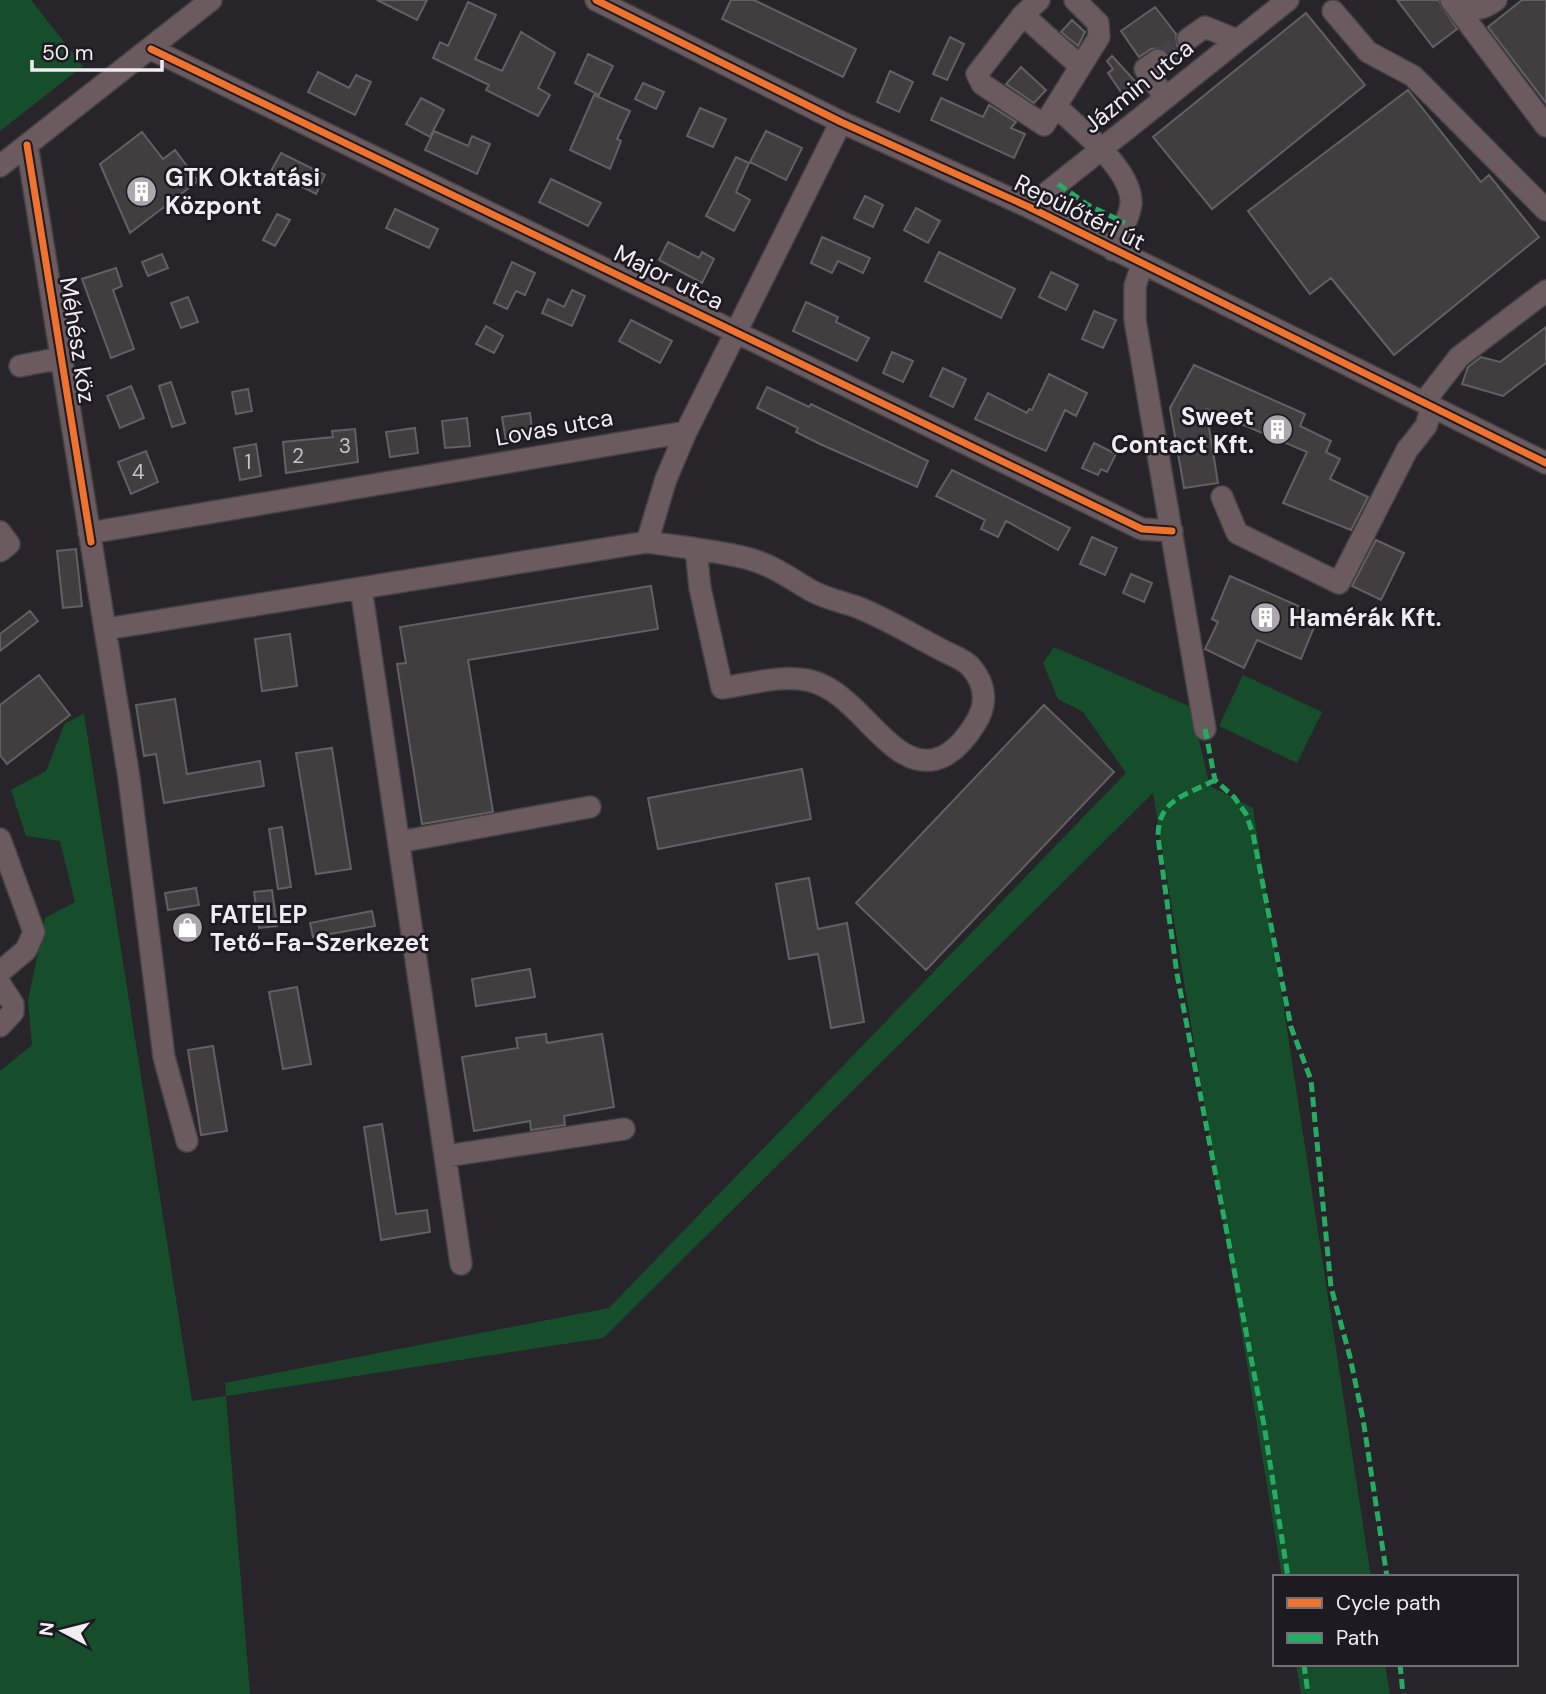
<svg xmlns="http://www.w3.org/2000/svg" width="1546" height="1694" viewBox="0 0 1546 1694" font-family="'DM Sans',sans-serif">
  <rect width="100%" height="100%" fill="#27252a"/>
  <!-- green -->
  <path fill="#164e2b" d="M 0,0 L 31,0 L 83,66 L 0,131 Z
    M 1054,647 L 1191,707 L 1210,786 L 1253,808 L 1371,1577 L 1282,1577 L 1153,793 L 603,1338 L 226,1396 L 250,1694 L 0,1694 L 0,1071 L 32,1045 L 28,1001 L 45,918 L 75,902 L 60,841 L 26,836 L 11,790 L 46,771 L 65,723 L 84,714 L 192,1401 L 226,1396 L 225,1383 L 609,1308 L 1126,773 L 1083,712 L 1058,699 L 1043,663 Z
    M 1243,675 L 1322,712 L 1297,763 L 1219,726 Z
    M 1296,1664 L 1385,1664 L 1390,1694 L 1301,1694 Z"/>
  <!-- building -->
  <path fill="#403e3e" stroke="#626060" stroke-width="2" d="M 377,0 L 427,0 L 417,20 Z
    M 731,0 L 754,0 L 856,49 L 843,77 L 722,19 Z
    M 1397,0 L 1438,0 L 1457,29 L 1433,47 Z
    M 1522,0 L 1546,0 L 1546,103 L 1488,27 Z
    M 468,2 L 496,15 L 475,59 L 502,71 L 521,32 L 555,53 L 538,88 L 550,95 L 538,116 L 486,90 L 489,85 L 433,58 L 440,42 L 448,46 Z
    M 1155,7 L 1176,34 L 1177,46 L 1187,52 L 1170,64 L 1169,53 L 1163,48 L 1151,49 L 1139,57 L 1121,31 Z
    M 1306,13 L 1365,85 L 1212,209 L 1153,137 Z
    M 1072,20 L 1085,32 L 1078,46 L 1061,32 Z
    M 950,37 L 964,44 L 947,80 L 933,74 Z
    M 588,54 L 613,66 L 599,95 L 575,83 Z
    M 1112,56 L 1145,92 L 1135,99 L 1129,91 L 1123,95 L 1108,73 L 1113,69 L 1107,61 Z
    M 1021,67 L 1046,90 L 1034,103 L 1006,84 Z
    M 890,71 L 913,82 L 899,112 L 877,102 Z
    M 318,72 L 349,88 L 356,75 L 371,82 L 355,115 L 308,92 Z
    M 643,83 L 664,92 L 656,109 L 635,99 Z
    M 1408,90 L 1481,182 L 1489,175 L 1539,237 L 1394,355 L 1331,278 L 1310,294 L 1248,211 Z
    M 594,95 L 630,111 L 617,139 L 621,141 L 610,169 L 570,150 Z
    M 421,98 L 444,110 L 430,137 L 406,124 Z
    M 941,98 L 983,117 L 989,105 L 1016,122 L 1011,128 L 1025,134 L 1014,158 L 931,120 Z
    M 700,108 L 726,119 L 713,147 L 687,136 Z
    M 434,131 L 468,146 L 472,136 L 490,144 L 477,174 L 425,150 Z
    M 766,131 L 802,148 L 786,180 L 750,162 Z
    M 142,132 L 163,159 L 175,150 L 198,181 L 130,233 L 100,164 Z
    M 281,153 L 325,175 L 316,194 L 271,171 Z
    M 736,157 L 749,163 L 736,192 L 750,200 L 734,231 L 706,216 Z
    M 551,179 L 601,203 L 588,226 L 539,202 Z
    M 865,196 L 883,205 L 873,227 L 854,218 Z
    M 916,208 L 940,221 L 928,243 L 904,230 Z
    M 395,209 L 438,229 L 429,248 L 386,228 Z
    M 277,214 L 290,220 L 275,246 L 263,240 Z
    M 822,237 L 870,258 L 863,273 L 838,261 L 832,273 L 811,263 Z
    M 668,242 L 699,258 L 702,252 L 714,259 L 702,283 L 659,260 Z
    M 939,252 L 1015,289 L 1001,318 L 925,281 Z
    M 162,254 L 168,268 L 148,276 L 142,262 Z
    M 512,262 L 535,273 L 525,295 L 516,291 L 507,309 L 494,303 Z
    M 116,268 L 122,286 L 113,290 L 134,349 L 111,358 L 82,279 Z
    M 1051,272 L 1078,285 L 1066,310 L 1039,297 Z
    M 572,290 L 585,296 L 572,326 L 542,313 L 548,299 L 564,307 Z
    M 188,297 L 198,322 L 181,328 L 171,303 Z
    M 806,302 L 838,317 L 836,322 L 869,338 L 857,361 L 793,331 Z
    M 1094,311 L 1116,320 L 1103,348 L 1082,339 Z
    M 631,320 L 672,341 L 660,363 L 619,341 Z
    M 486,326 L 503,336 L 494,353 L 476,344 Z
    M 1546,327 L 1546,363 L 1503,396 L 1462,384 L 1468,367 L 1481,357 L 1500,362 Z
    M 892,352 L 913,361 L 903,382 L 883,373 Z
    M 1194,365 L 1305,414 L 1300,426 L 1331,441 L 1326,452 L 1340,459 L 1330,479 L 1368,497 L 1351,530 L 1283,503 L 1307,452 L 1206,409 L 1218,483 L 1184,488 L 1170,408 Z
    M 943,368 L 966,379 L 953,407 L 930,396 Z
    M 1049,374 L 1087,393 L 1076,416 L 1065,410 L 1046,451 L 975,419 L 988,393 L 1027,413 L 1029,409 L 1032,410 Z
    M 171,382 L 185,423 L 172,427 L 159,386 Z
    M 131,386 L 144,418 L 120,428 L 107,396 Z
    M 767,387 L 809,407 L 811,404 L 928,461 L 917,487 L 820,444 L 796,432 L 798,428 L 757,408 Z
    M 248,389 L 252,411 L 236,414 L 232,392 Z
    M 530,413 L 533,437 L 506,441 L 502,417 Z
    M 467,418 L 470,446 L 445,448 L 442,421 Z
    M 415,428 L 418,453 L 390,457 L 386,432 Z
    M 355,429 L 358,462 L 286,473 L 283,442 L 333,437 L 332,431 Z
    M 1094,443 L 1116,454 L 1107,472 L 1101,469 L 1098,475 L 1082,468 Z
    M 256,444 L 261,476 L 240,480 L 234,448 Z
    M 146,451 L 158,482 L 131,494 L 118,462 Z
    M 952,470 L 1070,528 L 1058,550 L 1006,521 L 998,537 L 981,529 L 985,520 L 936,496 Z
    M 1092,537 L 1117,548 L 1105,575 L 1080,564 Z
    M 1376,540 L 1404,553 L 1381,600 L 1352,586 Z
    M 76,549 L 82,606 L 63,608 L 57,551 Z
    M 1131,574 L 1152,583 L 1144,602 L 1123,593 Z
    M 1230,576 L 1319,615 L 1301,659 L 1257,640 L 1244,668 L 1205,649 L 1218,622 L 1212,619 Z
    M 651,586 L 658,629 L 468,660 L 493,812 L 422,824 L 397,664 L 406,663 L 400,627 Z
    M 30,611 L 38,621 L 0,651 L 0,634 Z
    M 290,634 L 297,686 L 262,691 L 255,639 Z
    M 39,675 L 70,715 L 7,764 L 0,755 L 0,705 Z
    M 175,699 L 187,774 L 260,761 L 264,786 L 164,803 L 156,754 L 144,756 L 136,705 Z
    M 1044,705 L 1114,772 L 926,970 L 856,903 Z
    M 332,748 L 351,869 L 316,874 L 296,753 Z
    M 802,769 L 811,819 L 658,849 L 648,798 Z
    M 282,827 L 291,887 L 278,889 L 269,829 Z
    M 809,878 L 818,929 L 847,923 L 864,1022 L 831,1028 L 818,954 L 789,959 L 776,884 Z
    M 196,888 L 199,905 L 168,910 L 165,893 Z
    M 272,890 L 277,926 L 259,928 L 254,892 Z
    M 372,911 L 375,926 L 313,937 L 310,923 Z
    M 530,969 L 535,997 L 476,1006 L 472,979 Z
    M 297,987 L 311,1064 L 283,1069 L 269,992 Z
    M 546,1034 L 547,1043 L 602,1034 L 614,1107 L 564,1116 L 565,1125 L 531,1130 L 530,1121 L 474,1131 L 462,1057 L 518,1048 L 516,1038 Z
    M 213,1046 L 227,1131 L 201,1135 L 188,1050 Z
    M 382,1124 L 396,1214 L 427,1210 L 430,1232 L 381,1240 L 364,1127 Z"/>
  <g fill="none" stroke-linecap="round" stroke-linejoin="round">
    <!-- minor-tunnel -->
    <path stroke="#454348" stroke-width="21" stroke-dasharray="21 10" stroke-linecap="butt" d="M 1158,60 L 1188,39"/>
    <defs>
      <path id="minor" d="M 596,0 L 841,122 L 1029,207 L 1546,463
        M 1039,0 L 1023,15 L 977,74 L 982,84 L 1044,125 L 1099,37 L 1098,23 L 1075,0
        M 1451,0 L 1546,126
        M 1454,3 C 1471,11 1481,11 1496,0
        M 1333,11 L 1368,52 L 1413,76 L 1546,210
        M 1023,15 L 1080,66
        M 1188,39 L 1205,27 L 1237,40
        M 151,49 L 1142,529 L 1172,531
        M 1158,60 L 1145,69 L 1165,97
        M 1057,107 C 1080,130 1133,170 1131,204 C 1129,220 1119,236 1113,250
        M 27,145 L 129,778 L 164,1057 L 187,1141
        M 0,166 L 211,0
        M 1029,207 L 1288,0
        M 1142,264 L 1135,286 L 1135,320 L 1205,729
        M 20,366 L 61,358
        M 1424,402 L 1459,357 L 1546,291
        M 1222,497 L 1237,533 L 1339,583 L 1407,450 L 1426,426 L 1432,406
        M 0,532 L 9,544 L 0,551
        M 89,533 L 686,432
        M 647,542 C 680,547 714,550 746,558 C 771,564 791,579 812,591 C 827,599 843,602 857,607 C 885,618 911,634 938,648 C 948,654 962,658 970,666 C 986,684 988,704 975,724 C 965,740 951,757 932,760 C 887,766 859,693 811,681 C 783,674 750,684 722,688 L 700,588 L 696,549
        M 361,588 L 461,1264
        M 106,629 L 647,542 L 666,479 L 686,432 L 841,122
        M 0,839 L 34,932 L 26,950 L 0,972
        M 399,842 L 590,807
        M 0,984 L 13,1004 L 13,1012 L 0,1026
        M 446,1156 L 624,1129"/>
    </defs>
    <!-- minor casing -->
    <use href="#minor" stroke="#434245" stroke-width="24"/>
    <!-- minor -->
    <use href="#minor" stroke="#6b5b5e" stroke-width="21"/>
    <!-- quiet -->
    <path stroke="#26ab63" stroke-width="5" stroke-dasharray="10 5" stroke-linecap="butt" d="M 1058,184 L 1088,205 L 1125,223
      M 1205,729 L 1215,780 L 1234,797 L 1246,814 L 1253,834 L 1291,1027 L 1311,1080 L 1331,1287 L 1350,1357 L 1363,1419 L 1387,1577
      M 1215,780 C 1185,796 1158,799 1158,837 L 1177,974 L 1264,1425 L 1288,1577
      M 1304,1664 L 1308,1694
      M 1400,1664 L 1403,1694"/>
    <defs>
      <path id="cycleway" d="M 596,0 L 841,122 L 1029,207 L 1546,463
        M 151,49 L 1142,529 L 1172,531
        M 27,145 L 91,542"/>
    </defs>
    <!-- cycleway casing -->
    <use href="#cycleway" stroke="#1d1a22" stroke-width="11"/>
    <!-- cycleway -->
    <use href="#cycleway" stroke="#ef722f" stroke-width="7"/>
  </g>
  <!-- icons -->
  <defs>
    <symbol id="building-disc" viewBox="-11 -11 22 22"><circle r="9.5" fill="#aaa8ad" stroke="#1d1a22"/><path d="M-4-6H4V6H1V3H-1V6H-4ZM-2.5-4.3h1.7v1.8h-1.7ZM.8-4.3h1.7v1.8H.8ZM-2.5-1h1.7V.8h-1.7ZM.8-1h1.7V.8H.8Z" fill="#fff"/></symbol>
    <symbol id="shop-disc" viewBox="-11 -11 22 22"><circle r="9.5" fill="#aaa8ad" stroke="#1d1a22"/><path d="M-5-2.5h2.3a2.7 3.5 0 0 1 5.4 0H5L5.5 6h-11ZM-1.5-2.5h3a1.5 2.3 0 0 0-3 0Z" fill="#fff"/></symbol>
  </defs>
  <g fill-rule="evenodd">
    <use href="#building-disc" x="124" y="174" width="35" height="35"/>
    <use href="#building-disc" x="1260" y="412" width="35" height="35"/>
    <use href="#building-disc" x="1248" y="600" width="35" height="35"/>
    <use href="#shop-disc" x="170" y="910" width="35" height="35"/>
  </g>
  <g text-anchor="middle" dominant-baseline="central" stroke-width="5" stroke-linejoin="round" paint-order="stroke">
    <!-- number labels -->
    <g font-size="21" fill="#c4c2c6">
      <text x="345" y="446">3</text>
      <text x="298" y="456">2</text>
      <text x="248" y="462">1</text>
      <text x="138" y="472">4</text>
    </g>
    <!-- street labels -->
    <g font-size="24" fill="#f0eef3" stroke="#1d1a22">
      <text transform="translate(1138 86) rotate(-39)">Jázmin utca</text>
      <text transform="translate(1080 212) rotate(26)">Repülőtéri út</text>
      <text transform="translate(669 277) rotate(26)">Major utca</text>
      <text transform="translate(78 340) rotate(81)">Méhész köz</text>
      <text transform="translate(554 427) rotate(-10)">Lovas utca</text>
    </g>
    <!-- poi labels -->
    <g font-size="24" font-weight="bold" fill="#f0eef3" stroke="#1d1a22" text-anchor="start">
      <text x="165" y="177">GTK Oktatási<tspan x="165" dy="28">Központ</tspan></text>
      <text x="1254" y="416" text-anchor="end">Sweet<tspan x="1254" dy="28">Contact Kft.</tspan></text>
      <text x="1289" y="617">Hamérák Kft.</text>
      <text x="210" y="914">FATELEP<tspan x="210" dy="28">Tető-Fa-Szerkezet</tspan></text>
    </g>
  </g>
  <!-- legend -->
  <rect x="1273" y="1575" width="245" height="91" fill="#1d1a22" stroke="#716f76" stroke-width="2"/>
  <rect x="1287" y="1598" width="35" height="10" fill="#ef722f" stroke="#716f76" stroke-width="2"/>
  <text x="1336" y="1610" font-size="21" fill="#f0eef3">Cycle path</text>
  <rect x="1287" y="1633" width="35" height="10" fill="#26ab63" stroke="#716f76" stroke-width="2"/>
  <text x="1336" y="1645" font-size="21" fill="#f0eef3">Path</text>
  <!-- north arrow -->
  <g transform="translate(63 1631) rotate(277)" stroke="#1d1a22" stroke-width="5" paint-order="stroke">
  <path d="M0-5L12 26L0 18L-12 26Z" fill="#f0eef3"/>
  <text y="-10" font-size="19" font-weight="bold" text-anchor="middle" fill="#f0eef3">N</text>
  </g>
  <!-- scale -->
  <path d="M32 60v10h130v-10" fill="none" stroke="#f0eef3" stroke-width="3.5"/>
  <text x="42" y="60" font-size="21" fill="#f0eef3" stroke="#1d1a22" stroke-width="5" paint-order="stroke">50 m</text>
</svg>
